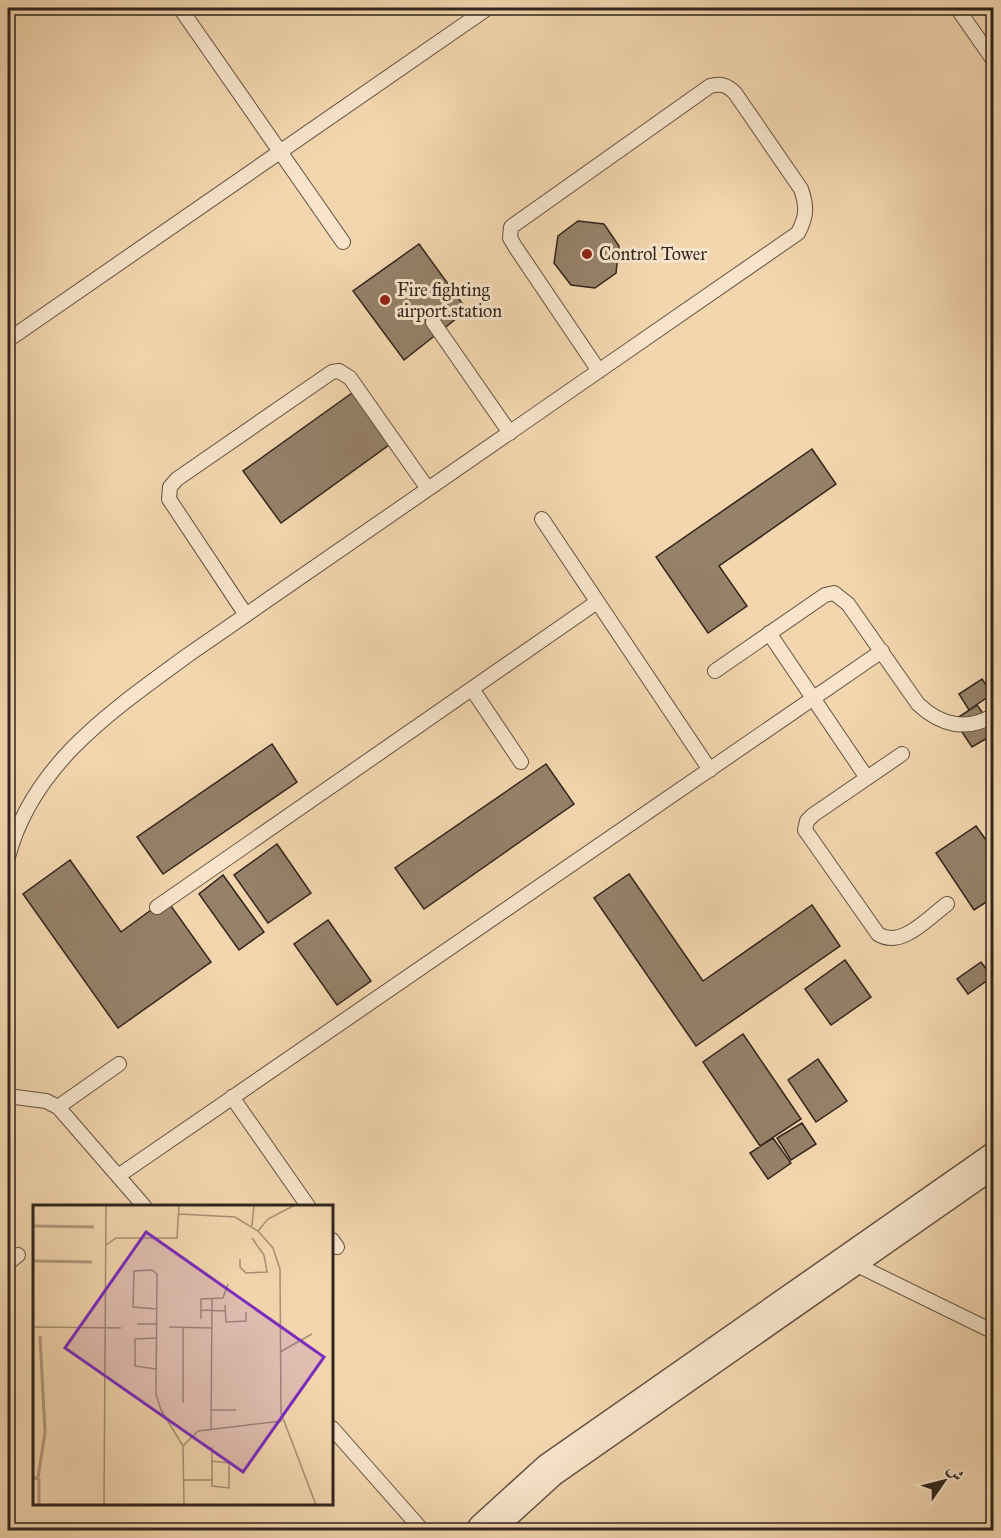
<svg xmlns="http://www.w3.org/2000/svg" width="1001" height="1538" viewBox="0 0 1001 1538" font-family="'IM FELL Great Primer',Amiri,serif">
  <rect width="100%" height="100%" fill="#f3d6ae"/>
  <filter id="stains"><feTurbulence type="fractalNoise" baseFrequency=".00333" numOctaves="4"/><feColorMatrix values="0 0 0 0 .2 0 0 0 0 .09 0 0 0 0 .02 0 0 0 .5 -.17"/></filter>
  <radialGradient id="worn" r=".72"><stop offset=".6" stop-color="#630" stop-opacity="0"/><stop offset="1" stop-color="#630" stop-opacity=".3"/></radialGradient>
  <!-- building -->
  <path fill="#968169" stroke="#31251e" stroke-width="1.5" d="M 578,221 L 604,224 L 619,246 L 616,273 L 595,288 L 571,285 L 554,263 L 558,236 Z
    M 419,244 L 467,310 L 404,360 L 353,291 Z
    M 352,393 L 389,445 L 281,523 L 243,471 Z
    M 812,449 L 836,484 L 719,566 L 747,606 L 708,633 L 656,557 Z
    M 982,679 L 992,694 L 969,710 L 959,694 Z
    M 977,705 L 994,729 L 994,734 L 972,747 L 954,720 Z
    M 272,744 L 297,782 L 163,874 L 137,837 Z
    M 546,764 L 574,804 L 424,909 L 395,868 Z
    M 976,826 L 994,851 L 994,897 L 974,910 L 936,853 Z
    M 277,844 L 311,893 L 268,923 L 234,875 Z
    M 70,860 L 121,932 L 166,899 L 211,962 L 118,1028 L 23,894 Z
    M 629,874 L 703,981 L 812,905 L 840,946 L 696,1046 L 594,898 Z
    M 223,875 L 264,932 L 239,950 L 199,894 Z
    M 328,920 L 371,981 L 337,1005 L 294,944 Z
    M 845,960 L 871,997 L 831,1025 L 805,989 Z
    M 981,962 L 992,977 L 968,994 L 957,979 Z
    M 743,1034 L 801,1119 L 760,1146 L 703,1062 Z
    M 818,1059 L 847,1101 L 816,1122 L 788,1080 Z
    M 802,1123 L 816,1144 L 791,1160 L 777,1138 Z
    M 773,1138 L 791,1163 L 768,1179 L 750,1153 Z"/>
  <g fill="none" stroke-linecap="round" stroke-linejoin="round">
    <defs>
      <path id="service" d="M 180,8 L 343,242
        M 957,8 L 994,61
        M 433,322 L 510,433
        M 8,340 L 488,8
        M 542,519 L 710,770
        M 246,615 L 169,499 L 170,487 L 177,479 L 332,372 L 339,371 L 350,378 L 428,489
        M 769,633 L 867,778
        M 715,671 L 825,595 L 834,593 L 848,604 L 918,704 C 940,725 967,732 994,715
        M 472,689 L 521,762
        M 902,754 L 813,815 L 807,821 L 805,830 L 878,934 C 901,949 928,918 947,904
        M 8,857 C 33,763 113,710 188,655 L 798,233 C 807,216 807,206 801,189 L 735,93 C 727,85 721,83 710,86 L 511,227 L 510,238 L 516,248 L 599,371
        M 157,907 L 597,602
        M 8,1096 L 46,1101 L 58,1107 L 144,1206
        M 232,1097 L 308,1206
        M 58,1107 L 119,1064
        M 118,1176 L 882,651
        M 332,1240 L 337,1247
        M 851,1262 L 994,1332
        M 8,1263 L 18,1255
        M 332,1428 L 422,1530"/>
      <path id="tertiary" d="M 484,1530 L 550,1470 L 994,1160"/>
    </defs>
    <!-- service casing -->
    <use href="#service" stroke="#625142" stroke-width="16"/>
    <!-- tertiary casing -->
    <use href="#tertiary" stroke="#625142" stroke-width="36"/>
    <!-- service -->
    <use href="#service" stroke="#f7e4ca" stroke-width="14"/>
    <!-- tertiary -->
    <use href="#tertiary" stroke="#f7e4ca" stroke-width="33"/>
  </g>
  <!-- markers -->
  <g fill="#8f2418" stroke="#f7e4ca" stroke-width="2">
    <circle cx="587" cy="254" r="6"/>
    <circle cx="385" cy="300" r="6"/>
  </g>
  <g text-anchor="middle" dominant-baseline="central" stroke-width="6" stroke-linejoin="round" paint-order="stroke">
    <!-- poi labels -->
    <g font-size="18" fill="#31251e" stroke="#f7e4ca" text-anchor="start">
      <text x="599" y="254">Control Tower</text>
      <text x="397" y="290">Fire fighting<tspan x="397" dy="21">airport.station</tspan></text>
    </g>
  </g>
  <!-- overview -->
  <g transform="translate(33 1205)">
    <rect width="300" height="300" fill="#f3d6ae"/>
    <path fill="none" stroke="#b19a7d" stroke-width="3" d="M 0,21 L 61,22M 0,56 L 59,57M 0,272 L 6,275 L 6,300M 5,273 L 12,227 L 7,131"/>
    <path fill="none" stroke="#a58f74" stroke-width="1.5" d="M 146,9 L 202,12 L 225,26 L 240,43 L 247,64 L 248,208 L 283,300M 219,21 L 221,0M 225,26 L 235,14 L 262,0M 73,40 L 83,33 L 144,33 L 146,0M 207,54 L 207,62 L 213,68 L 234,67 L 231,50 L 219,33M 192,100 L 193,117 L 213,116 L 213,107M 124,104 L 100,102 L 101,66 L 119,65 L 124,69 L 123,189 L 128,205 L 150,241 L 151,300M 168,105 L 192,106M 168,114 L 168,94 L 190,93 L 195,79M 104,119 L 123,119M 0,122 L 88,123M 136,122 L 179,123M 247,147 L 279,129M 123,164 L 102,161 L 102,134 L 123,133M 150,198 L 150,122M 178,205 L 203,205M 178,224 L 179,94M 150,241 L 165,226 L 249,216M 179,256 L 196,258 L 196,283 L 179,281 L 179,242M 151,275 L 179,275M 71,300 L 73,0"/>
    <path fill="#7b2cbf" fill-opacity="0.15" stroke="#7b2cbf" stroke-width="3" d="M 113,27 L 291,152 L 210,267 L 32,143 Z"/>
    <rect width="300" height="300" fill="none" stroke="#31251e" stroke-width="3"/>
  </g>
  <!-- margin -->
  <rect width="1001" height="1538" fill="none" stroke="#f3d6ae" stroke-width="30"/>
  <rect x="9" y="9" width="983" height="1520" fill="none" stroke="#31251e" stroke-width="3"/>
  <rect x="15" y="15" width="971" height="1508" fill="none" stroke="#31251e" stroke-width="1.5"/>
  <!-- north arrow -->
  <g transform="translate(944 1481) rotate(55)" stroke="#f7e4ca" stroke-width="4.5" paint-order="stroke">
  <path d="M0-4.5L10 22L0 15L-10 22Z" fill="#31251e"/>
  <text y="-9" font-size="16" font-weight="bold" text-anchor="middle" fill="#31251e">ش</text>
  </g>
  <rect width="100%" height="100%" filter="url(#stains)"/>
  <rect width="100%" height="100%" fill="url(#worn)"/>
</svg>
